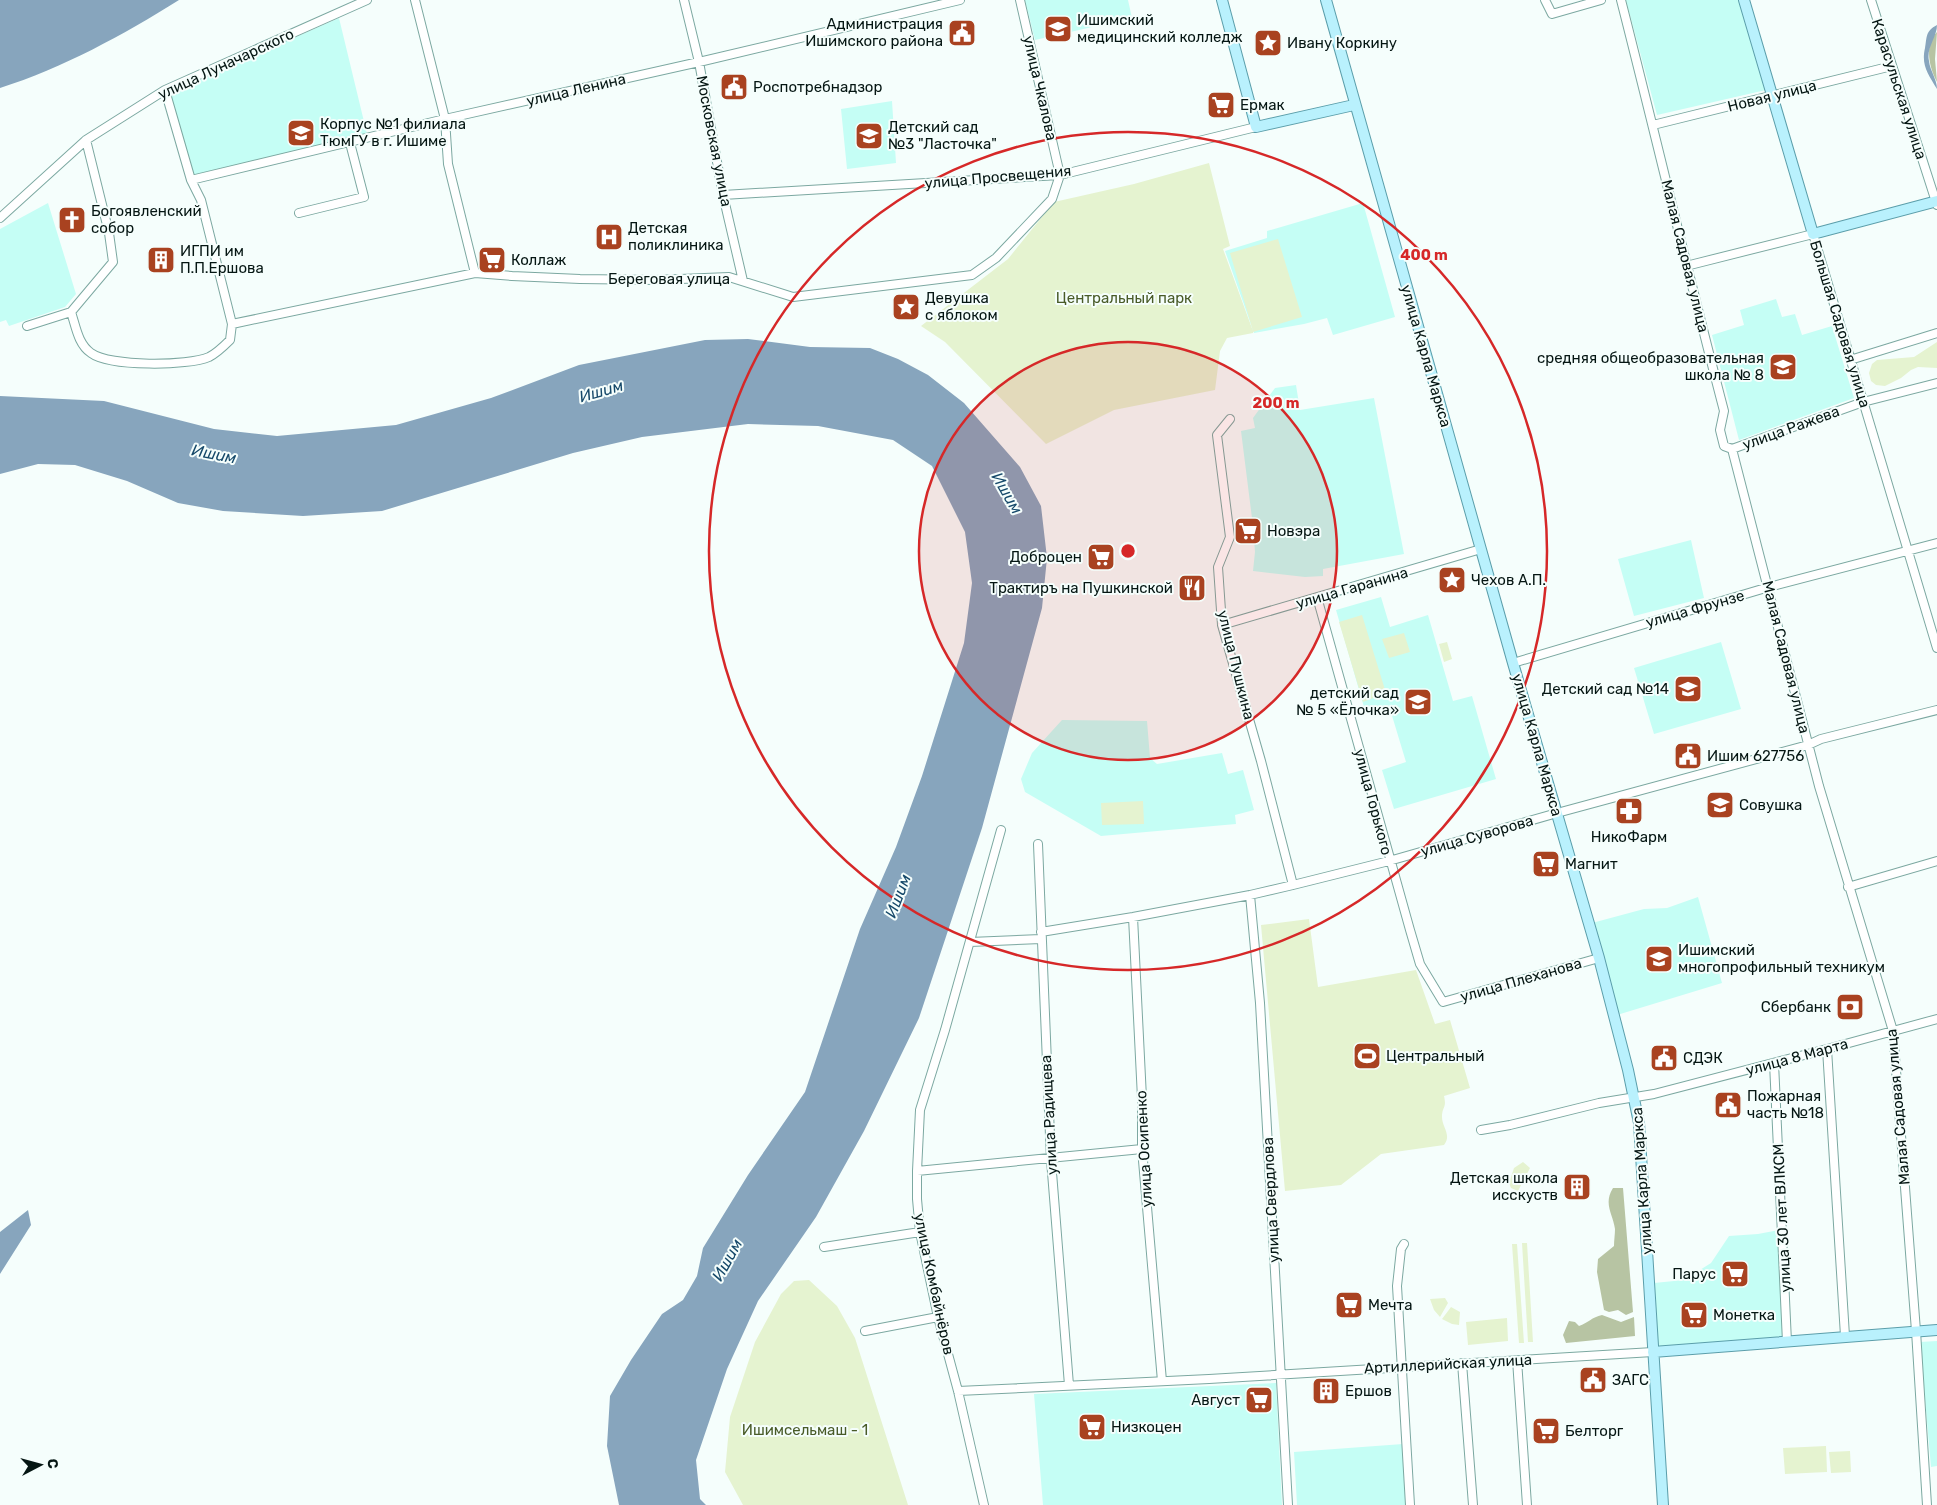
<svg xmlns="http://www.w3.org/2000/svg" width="1937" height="1505" viewBox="0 0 1937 1505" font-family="Rubik,sans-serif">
  <rect width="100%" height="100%" fill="#f5fefc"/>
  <!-- built -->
  <path fill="#c5fef5" d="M 1025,0 L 1128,0 L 1132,18 L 1035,40 Z
    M 1626,0 L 1740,0 L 1766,90 L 1657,115 Z
    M 339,18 L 367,134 L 193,175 L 169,93 Z
    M 892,101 L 896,163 L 847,169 L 841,109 Z
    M 48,203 L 76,294 L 65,307 L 9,326 L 6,320 L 0,322 L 0,229 Z
    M 1363,203 L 1395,317 L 1333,335 L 1327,318 L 1304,324 L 1254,333 L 1225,251 L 1267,238 L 1267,231 Z
    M 1776,299 L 1782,317 L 1795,314 L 1802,335 L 1832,326 L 1854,398 L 1739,440 L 1712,335 L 1744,325 L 1740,310 Z
    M 1296,385 L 1300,410 L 1374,398 L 1404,554 L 1323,569 L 1323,576 L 1305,577 L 1253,571 L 1255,552 L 1253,526 L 1241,431 L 1255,428 L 1253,418 L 1275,388 Z
    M 1691,540 L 1704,598 L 1634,616 L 1618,559 Z
    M 1381,597 L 1390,627 L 1428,615 L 1453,701 L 1472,696 L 1496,779 L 1394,809 L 1382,770 L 1406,762 L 1390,709 L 1389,707 L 1366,714 L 1336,610 Z
    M 1721,642 L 1741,709 L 1654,734 L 1634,668 Z
    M 1062,720 L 1147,721 L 1150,758 L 1157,764 L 1222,753 L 1228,774 L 1243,770 L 1254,810 L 1235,815 L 1236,824 L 1101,836 L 1025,792 L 1021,779 L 1032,753 Z
    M 1698,897 L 1722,983 L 1617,1015 L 1592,923 L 1644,909 L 1667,908 Z
    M 1779,1230 L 1784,1337 L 1658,1348 L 1654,1283 L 1684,1280 L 1711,1263 L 1729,1236 L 1758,1234 Z
    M 1937,1341 L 1937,1466 L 1931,1467 L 1920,1342 Z
    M 1276,1383 L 1282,1505 L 1043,1505 L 1034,1394 Z
    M 1403,1444 L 1407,1505 L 1297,1505 L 1294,1452 Z"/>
  <!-- green -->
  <path fill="#e5f3d0" d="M 1209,163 L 1230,246 L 1223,249 L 1253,331 L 1230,253 L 1278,239 L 1302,317 L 1253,332 L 1253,333 L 1227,338 L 1220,351 L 1215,390 L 1114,410 L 1046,444 L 945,342 L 921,326 L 1008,259 L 1054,202 L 1134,184 Z
    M 1937,342 L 1937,368 L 1918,367 L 1911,370 L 1901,378 L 1885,386 L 1876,385 L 1871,381 L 1869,373 L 1872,364 L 1877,360 L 1914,357 Z
    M 1362,615 L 1386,693 L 1363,702 L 1339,622 Z
    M 1404,633 L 1410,652 L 1389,658 L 1382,639 Z
    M 1447,642 L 1452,659 L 1444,662 L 1439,644 Z
    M 1143,801 L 1144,824 L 1102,825 L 1101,803 Z
    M 1309,919 L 1318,987 L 1416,970 L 1435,1024 L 1450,1020 L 1470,1088 L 1444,1096 C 1447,1109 1442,1106 1442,1117 C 1442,1127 1452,1135 1444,1145 L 1381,1154 L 1341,1185 L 1285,1191 L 1261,925 Z
    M 1523,1162 L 1530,1168 L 1518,1191 L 1511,1188 L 1509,1183 L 1514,1168 Z
    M 1522,1243 L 1527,1243 L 1533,1342 L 1528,1342 Z
    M 1512,1244 L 1517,1244 L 1524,1343 L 1519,1343 Z
    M 809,1280 L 837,1306 L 855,1338 L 908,1505 L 743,1505 L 725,1472 L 730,1417 L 755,1342 L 781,1294 L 794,1281 Z
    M 1445,1298 L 1448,1303 L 1440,1317 L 1434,1310 L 1430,1299 Z
    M 1451,1307 L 1460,1312 L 1459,1325 L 1452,1324 L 1442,1319 Z
    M 1507,1318 L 1508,1341 L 1468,1345 L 1466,1322 Z
    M 1826,1446 L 1827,1472 L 1785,1474 L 1783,1448 Z
    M 1850,1451 L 1851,1472 L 1831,1473 L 1829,1452 Z"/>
  <!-- forest -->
  <path fill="#b7c4a3" d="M 1937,32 L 1935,59 L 1937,82 C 1929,67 1924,45 1937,32 Z
    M 1613,1188 L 1623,1188 L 1633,1312 L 1626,1315 L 1618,1310 L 1609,1312 L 1604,1310 L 1597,1272 L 1598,1259 L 1614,1246 C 1614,1240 1615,1234 1615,1229 C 1613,1214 1603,1204 1613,1188 Z
    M 1602,1315 L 1621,1322 L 1634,1317 L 1635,1336 L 1566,1343 L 1563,1335 L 1569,1321 L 1575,1322 L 1579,1326 C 1588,1323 1592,1317 1602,1315 Z"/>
  <!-- water -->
  <path fill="#87a5bd" d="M 0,0 L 179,0 C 123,35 63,68 0,88 Z
    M 1937,25 C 1937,37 1926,48 1929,61 C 1930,71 1937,79 1937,89 C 1928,74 1921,65 1925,48 C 1927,38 1925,31 1937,25 Z
    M 748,339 L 810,347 L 870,348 L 898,359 L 928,375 L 964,403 L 1020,467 L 1041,506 L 1047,558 L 1042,608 L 982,828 L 919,1018 L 864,1131 L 816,1217 L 758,1301 L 727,1369 L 696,1460 L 700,1499 L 706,1505 L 619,1505 L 607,1446 L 610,1396 L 631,1360 L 662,1314 L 683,1300 L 697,1276 L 703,1248 L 748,1175 L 805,1092 L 860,929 L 896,847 L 922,776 L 964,643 L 972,583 L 965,532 L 932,466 L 893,440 L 818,426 L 748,424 L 642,437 L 573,453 L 382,511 L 303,516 L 223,511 L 178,503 L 127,481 L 75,465 L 38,464 L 0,474 L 0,396 L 104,401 L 214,429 L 277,436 L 396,425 L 491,398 L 579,365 L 705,340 Z
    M 28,1210 L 31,1225 L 0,1274 L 0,1232 Z"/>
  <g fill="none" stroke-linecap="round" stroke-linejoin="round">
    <defs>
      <path id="minor" d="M 415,0 L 445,119 L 448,164 L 475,273
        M 684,0 L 699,62 L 723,195 L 743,281
        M 1545,0 L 1552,14 L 1601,0
        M 1621,0 C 1656,137 1688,274 1724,411 L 1720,430 L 1724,446 L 1732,449 L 1819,786 L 1893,1031 L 1916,1331 L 1927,1505
        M 1871,0 L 1937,205
        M 1653,125 L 1892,66
        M 191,180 L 445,119 L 699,62 L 960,0
        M 723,195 L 1060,175 L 1256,127
        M 299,213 L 364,197 L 350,143
        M 0,218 L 86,140 L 165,90 L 367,0
        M 1686,266 L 1813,234 L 1937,648
        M 71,312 L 113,262 L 109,233 L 86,140
        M 232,324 L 475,273 L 512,276 L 580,279 L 656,280 L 729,277 L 793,297 L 972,275 L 996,258 L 1052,199 L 1060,175 L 1020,0
        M 27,326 L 71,312 C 76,327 78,344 91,353 C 110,367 188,366 209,357 C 217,353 224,346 230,340 L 232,324 L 201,200 L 191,180 L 165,90
        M 1850,360 L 1937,333
        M 1230,419 L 1217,435 L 1230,537 L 1218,567 L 1222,625 L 1261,761 L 1293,885
        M 1732,449 L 1863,402 L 1937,383
        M 1317,597 L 1410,930 L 1420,964 L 1443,1002 L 1599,958
        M 1222,625 L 1481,549
        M 1513,663 L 1769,587 L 1937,543
        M 1038,844 L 1051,1160 L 1069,1385
        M 1848,887 L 1937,861
        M 1250,895 L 1260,1003 L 1288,1505
        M 1133,917 L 1142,1098 L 1142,1149 L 1162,1381
        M 1041,932 L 1133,917 L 1250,895 L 1293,885 L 1389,861 L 1557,813 L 1808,745 L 1821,739 L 1937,710
        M 970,942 L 1041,939
        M 1827,1049 L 1845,1336
        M 1774,1063 L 1787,1342
        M 1481,1130 L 1510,1125 L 1599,1103 L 1654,1094 L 1827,1049 L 1937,1019
        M 917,1171 L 1142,1149
        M 1404,1244 L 1401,1249 L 1397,1286 L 1410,1505
        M 824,1247 L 920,1232
        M 865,1331 L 938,1317
        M 1517,1360 L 1527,1505
        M 1462,1363 L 1473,1505
        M 958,1391 L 1209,1379 L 1653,1352
        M 984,1505 L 958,1391 L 938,1317 L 920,1232 L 917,1199 L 917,1171 L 920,1110 L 945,1030 L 1001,830"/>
      <path id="major" d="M 1222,0 L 1256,127 L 1354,105
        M 1326,0 L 1513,663 L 1599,958 L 1628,1070 L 1639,1123 L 1663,1505
        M 1744,0 L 1813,234 L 1937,201
        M 1653,1352 L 1937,1330"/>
    </defs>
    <!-- minor casing -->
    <use href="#minor" stroke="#7ca8a1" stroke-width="10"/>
    <!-- major casing -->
    <use href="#major" stroke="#5b9eaa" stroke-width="12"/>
    <!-- minor -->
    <use href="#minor" stroke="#fff" stroke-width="8"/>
    <!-- major -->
    <use href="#major" stroke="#b9f1fd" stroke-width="10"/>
  </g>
  <!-- distance rings -->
  <circle cx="1128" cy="551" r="209" fill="#d62828" fill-opacity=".12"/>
  <g fill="none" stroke="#d62828" stroke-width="2.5">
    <circle cx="1128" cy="551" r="209"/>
    <circle cx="1128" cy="551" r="419"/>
  </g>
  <!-- icons -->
  <defs>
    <symbol id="university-square" viewBox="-11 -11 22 22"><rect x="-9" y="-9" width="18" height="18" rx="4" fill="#a94220" stroke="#f5fefc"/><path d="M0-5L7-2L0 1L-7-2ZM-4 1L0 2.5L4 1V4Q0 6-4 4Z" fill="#fff"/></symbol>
    <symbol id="civic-square" viewBox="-11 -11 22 22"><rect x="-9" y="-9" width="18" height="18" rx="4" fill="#a94220" stroke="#f5fefc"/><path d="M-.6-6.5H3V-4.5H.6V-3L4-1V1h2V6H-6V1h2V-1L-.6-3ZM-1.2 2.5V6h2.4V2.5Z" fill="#fff"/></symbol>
    <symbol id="sight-square" viewBox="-11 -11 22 22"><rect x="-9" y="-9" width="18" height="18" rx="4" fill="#a94220" stroke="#f5fefc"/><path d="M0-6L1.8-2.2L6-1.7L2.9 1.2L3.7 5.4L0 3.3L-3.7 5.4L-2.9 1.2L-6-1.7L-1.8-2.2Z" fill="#fff"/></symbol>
    <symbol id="supermarket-square" viewBox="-11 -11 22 22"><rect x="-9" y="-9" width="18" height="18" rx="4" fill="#a94220" stroke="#f5fefc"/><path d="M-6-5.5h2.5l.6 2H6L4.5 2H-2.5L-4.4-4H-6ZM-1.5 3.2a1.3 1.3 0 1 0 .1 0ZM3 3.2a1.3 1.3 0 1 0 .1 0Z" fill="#fff"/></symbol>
    <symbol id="school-square" viewBox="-11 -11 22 22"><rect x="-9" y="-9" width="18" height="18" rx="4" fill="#a94220" stroke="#f5fefc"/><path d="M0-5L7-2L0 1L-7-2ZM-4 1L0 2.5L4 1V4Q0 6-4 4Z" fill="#fff"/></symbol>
    <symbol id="church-square" viewBox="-11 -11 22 22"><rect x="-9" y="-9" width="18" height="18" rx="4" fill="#a94220" stroke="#f5fefc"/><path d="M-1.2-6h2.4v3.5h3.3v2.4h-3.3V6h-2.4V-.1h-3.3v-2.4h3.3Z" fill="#fff"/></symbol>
    <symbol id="hospital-square" viewBox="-11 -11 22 22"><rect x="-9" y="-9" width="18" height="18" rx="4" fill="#a94220" stroke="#f5fefc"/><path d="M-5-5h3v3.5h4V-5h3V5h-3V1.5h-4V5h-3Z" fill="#fff"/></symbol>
    <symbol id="building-square" viewBox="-11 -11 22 22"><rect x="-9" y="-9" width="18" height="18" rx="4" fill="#a94220" stroke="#f5fefc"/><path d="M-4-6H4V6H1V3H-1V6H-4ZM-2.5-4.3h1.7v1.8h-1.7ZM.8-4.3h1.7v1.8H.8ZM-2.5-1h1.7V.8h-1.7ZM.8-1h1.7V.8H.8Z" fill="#fff"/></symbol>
    <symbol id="restaurant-square" viewBox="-11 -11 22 22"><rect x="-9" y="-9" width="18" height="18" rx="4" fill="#a94220" stroke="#f5fefc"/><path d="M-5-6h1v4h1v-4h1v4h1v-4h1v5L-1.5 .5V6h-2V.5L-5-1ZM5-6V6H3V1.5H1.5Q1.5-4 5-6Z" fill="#fff"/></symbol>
    <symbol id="pharmacy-square" viewBox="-11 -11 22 22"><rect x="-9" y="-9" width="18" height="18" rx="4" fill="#a94220" stroke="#f5fefc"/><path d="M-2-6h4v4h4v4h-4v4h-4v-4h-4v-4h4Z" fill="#fff"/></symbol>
    <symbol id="bank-square" viewBox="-11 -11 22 22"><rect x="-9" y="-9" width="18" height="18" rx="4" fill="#a94220" stroke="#f5fefc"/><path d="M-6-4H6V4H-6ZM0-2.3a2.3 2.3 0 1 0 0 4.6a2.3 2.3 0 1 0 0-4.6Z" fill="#fff"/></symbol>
    <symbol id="stadium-square" viewBox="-11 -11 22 22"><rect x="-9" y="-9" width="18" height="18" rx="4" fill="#a94220" stroke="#f5fefc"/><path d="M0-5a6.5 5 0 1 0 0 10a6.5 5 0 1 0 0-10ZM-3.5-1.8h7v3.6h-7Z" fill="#fff"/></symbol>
  </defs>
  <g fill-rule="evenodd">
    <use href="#university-square" x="1042" y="13" width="32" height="32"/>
    <use href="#civic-square" x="946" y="17" width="32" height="32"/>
    <use href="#sight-square" x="1252" y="27" width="32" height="32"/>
    <use href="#civic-square" x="718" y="71" width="32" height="32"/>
    <use href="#supermarket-square" x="1205" y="89" width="32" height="32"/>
    <use href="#university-square" x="285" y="117" width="32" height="32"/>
    <use href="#school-square" x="853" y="120" width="32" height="32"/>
    <use href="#church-square" x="56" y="204" width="32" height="32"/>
    <use href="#hospital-square" x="593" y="221" width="32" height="32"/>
    <use href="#building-square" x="145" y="244" width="32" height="32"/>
    <use href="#supermarket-square" x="476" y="244" width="32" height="32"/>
    <use href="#sight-square" x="890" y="291" width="32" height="32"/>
    <use href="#school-square" x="1767" y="351" width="32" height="32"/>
    <use href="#supermarket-square" x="1232" y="515" width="32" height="32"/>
    <use href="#supermarket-square" x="1085" y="541" width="32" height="32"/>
    <use href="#sight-square" x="1436" y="564" width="32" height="32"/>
    <use href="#restaurant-square" x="1176" y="572" width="32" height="32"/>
    <use href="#school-square" x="1672" y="673" width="32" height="32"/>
    <use href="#school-square" x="1402" y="686" width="32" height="32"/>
    <use href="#civic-square" x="1672" y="740" width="32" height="32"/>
    <use href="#school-square" x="1704" y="789" width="32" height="32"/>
    <use href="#pharmacy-square" x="1613" y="795" width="32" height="32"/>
    <use href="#supermarket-square" x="1530" y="848" width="32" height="32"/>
    <use href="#university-square" x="1643" y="943" width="32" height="32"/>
    <use href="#bank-square" x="1834" y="991" width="32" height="32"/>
    <use href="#stadium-square" x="1351" y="1040" width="32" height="32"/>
    <use href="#civic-square" x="1648" y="1042" width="32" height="32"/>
    <use href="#civic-square" x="1712" y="1089" width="32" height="32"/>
    <use href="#building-square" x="1561" y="1171" width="32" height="32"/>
    <use href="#supermarket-square" x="1719" y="1258" width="32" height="32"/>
    <use href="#supermarket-square" x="1333" y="1289" width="32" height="32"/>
    <use href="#supermarket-square" x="1678" y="1299" width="32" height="32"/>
    <use href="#civic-square" x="1577" y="1364" width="32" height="32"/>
    <use href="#building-square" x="1310" y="1375" width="32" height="32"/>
    <use href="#supermarket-square" x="1243" y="1384" width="32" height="32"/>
    <use href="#supermarket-square" x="1076" y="1411" width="32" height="32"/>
    <use href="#supermarket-square" x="1530" y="1415" width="32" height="32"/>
  </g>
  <g text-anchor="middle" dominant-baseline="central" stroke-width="4" stroke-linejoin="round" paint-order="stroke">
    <!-- poi labels -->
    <g font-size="15" fill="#051613" stroke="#f5fefc" text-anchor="start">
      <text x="1077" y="20">Ишимский<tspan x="1077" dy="17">медицинский колледж</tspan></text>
      <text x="943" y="24" text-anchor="end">Администрация<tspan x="943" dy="17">Ишимского района</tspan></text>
      <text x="1287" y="43">Ивану Коркину</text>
      <text x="753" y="87">Роспотребнадзор</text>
      <text x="1240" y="105">Ермак</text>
      <text x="320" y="124">Корпус №1 филиала<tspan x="320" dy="17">ТюмГУ в г. Ишиме</tspan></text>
      <text x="888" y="127">Детский сад<tspan x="888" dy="17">№3 "Ласточка"</tspan></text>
      <text x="91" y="211">Богоявленский<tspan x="91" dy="17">собор</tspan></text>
      <text x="628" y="228">Детская<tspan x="628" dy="17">поликлиника</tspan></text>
      <text x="180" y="251">ИГПИ им<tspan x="180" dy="17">П.П.Ершова</tspan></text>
      <text x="511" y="260">Коллаж</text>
      <text x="925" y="298">Девушка<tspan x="925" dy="17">с яблоком</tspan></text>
      <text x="1764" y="358" text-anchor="end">средняя общеобразовательная<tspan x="1764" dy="17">школа № 8</tspan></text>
      <text x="1267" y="531">Новэра</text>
      <text x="1082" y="557" text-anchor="end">Доброцен</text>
      <text x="1471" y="580">Чехов А.П.</text>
      <text x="1173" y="588" text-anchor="end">Трактиръ на Пушкинской</text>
      <text x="1669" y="689" text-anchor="end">Детский сад №14</text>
      <text x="1399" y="693" text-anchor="end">детский сад<tspan x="1399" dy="17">№ 5 «Ёлочка»</tspan></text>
      <text x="1707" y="756">Ишим 627756</text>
      <text x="1739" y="805">Совушка</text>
      <text x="1629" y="837" text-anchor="middle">НикоФарм</text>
      <text x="1565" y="864">Магнит</text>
      <text x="1678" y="950">Ишимский<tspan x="1678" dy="17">многопрофильный техникум</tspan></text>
      <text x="1831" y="1007" text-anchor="end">Сбербанк</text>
      <text x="1386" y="1056">Центральный</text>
      <text x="1683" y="1058">СДЭК</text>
      <text x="1747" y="1096">Пожарная<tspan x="1747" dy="17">часть №18</tspan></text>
      <text x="1558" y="1178" text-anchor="end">Детская школа<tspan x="1558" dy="17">исскуств</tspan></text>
      <text x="1716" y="1274" text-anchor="end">Парус</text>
      <text x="1368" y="1305">Мечта</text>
      <text x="1713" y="1315">Монетка</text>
      <text x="1612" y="1380">ЗАГС</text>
      <text x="1345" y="1391">Ершов</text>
      <text x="1240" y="1400" text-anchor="end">Август</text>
      <text x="1111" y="1427">Низкоцен</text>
      <text x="1565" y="1431">Белторг</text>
    </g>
    <!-- street labels -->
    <g font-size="15" fill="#051613" stroke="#f5fefc">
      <text transform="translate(226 64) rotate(-25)">улица Луначарского</text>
      <text transform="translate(1040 88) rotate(77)">улица Чкалова</text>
      <text transform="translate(1899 89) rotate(72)">Карасульская улица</text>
      <text transform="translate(576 90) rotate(-13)">улица Ленина</text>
      <text transform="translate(1772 96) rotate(-14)">Новая улица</text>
      <text transform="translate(714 141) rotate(79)">Московская улица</text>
      <text transform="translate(998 177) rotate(-5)">улица Просвещения</text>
      <text transform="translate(1685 256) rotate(76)">Малая Садовая улица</text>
      <text x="669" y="279">Береговая улица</text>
      <text transform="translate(1840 324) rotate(73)">Большая Садовая улица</text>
      <text transform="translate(1426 356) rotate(74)">улица Карла Маркса</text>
      <text transform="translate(1791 428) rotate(-20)">улица Ражева</text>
      <text transform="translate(1352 588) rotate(-16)">улица Гаранина</text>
      <text transform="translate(1695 609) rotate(-16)">улица Фрунзе</text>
      <text transform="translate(1786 657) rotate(76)">Малая Садовая улица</text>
      <text transform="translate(1236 665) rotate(76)">улица Пушкина</text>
      <text transform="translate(1537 745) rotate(74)">улица Карла Маркса</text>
      <text transform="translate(1373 802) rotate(75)">улица Горького</text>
      <text transform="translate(1477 836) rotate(-16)">улица Суворова</text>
      <text transform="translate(1521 980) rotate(-16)">улица Плеханова</text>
      <text transform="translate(1797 1057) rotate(-15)">улица 8 Марта</text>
      <text transform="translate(1898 1107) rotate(-95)">Малая Садовая улица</text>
      <text transform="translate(1049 1115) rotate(-93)">улица Радищева</text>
      <text transform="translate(1144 1149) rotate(-93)">улица Осипенко</text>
      <text transform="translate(1642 1181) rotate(-94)">улица Карла Маркса</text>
      <text transform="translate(1271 1200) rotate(-93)">улица Свердлова</text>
      <text transform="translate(1782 1218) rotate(-93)">улица 30 лет ВЛКСМ</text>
      <text transform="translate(934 1284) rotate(78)">улица Комбайнёров</text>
      <text transform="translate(1448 1364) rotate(-3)">Артиллерийская улица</text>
    </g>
    <!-- park labels -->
    <g font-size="15" fill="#495b28" stroke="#f5fefc">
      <text x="1124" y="298">Центральный парк</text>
      <text x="805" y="1430">Ишимсельмаш - 1</text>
    </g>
    <!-- water labels -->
    <g font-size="16" font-style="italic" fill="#16496a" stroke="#f5fefc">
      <text transform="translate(601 391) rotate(-16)">Ишим</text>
      <text transform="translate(214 454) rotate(11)">Ишим</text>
      <text transform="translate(1007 493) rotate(60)">Ишим</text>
      <text transform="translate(898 896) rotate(-69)">Ишим</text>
      <text transform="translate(727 1260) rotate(-61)">Ишим</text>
    </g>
  </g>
  <circle cx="1128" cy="551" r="8" fill="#d62828" stroke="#f5fefc" stroke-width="2.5"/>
  <g font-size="15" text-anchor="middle" font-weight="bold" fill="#d62828" stroke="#f5fefc" stroke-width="4" stroke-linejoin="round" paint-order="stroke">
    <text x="1424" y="260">400 m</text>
    <text x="1276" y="408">200 m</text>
  </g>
  <!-- north arrow -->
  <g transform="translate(40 1465) rotate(84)" stroke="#f5fefc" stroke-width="4" paint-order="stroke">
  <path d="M0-4L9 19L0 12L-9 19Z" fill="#051613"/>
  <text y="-8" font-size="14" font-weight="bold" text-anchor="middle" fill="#051613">С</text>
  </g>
</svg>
